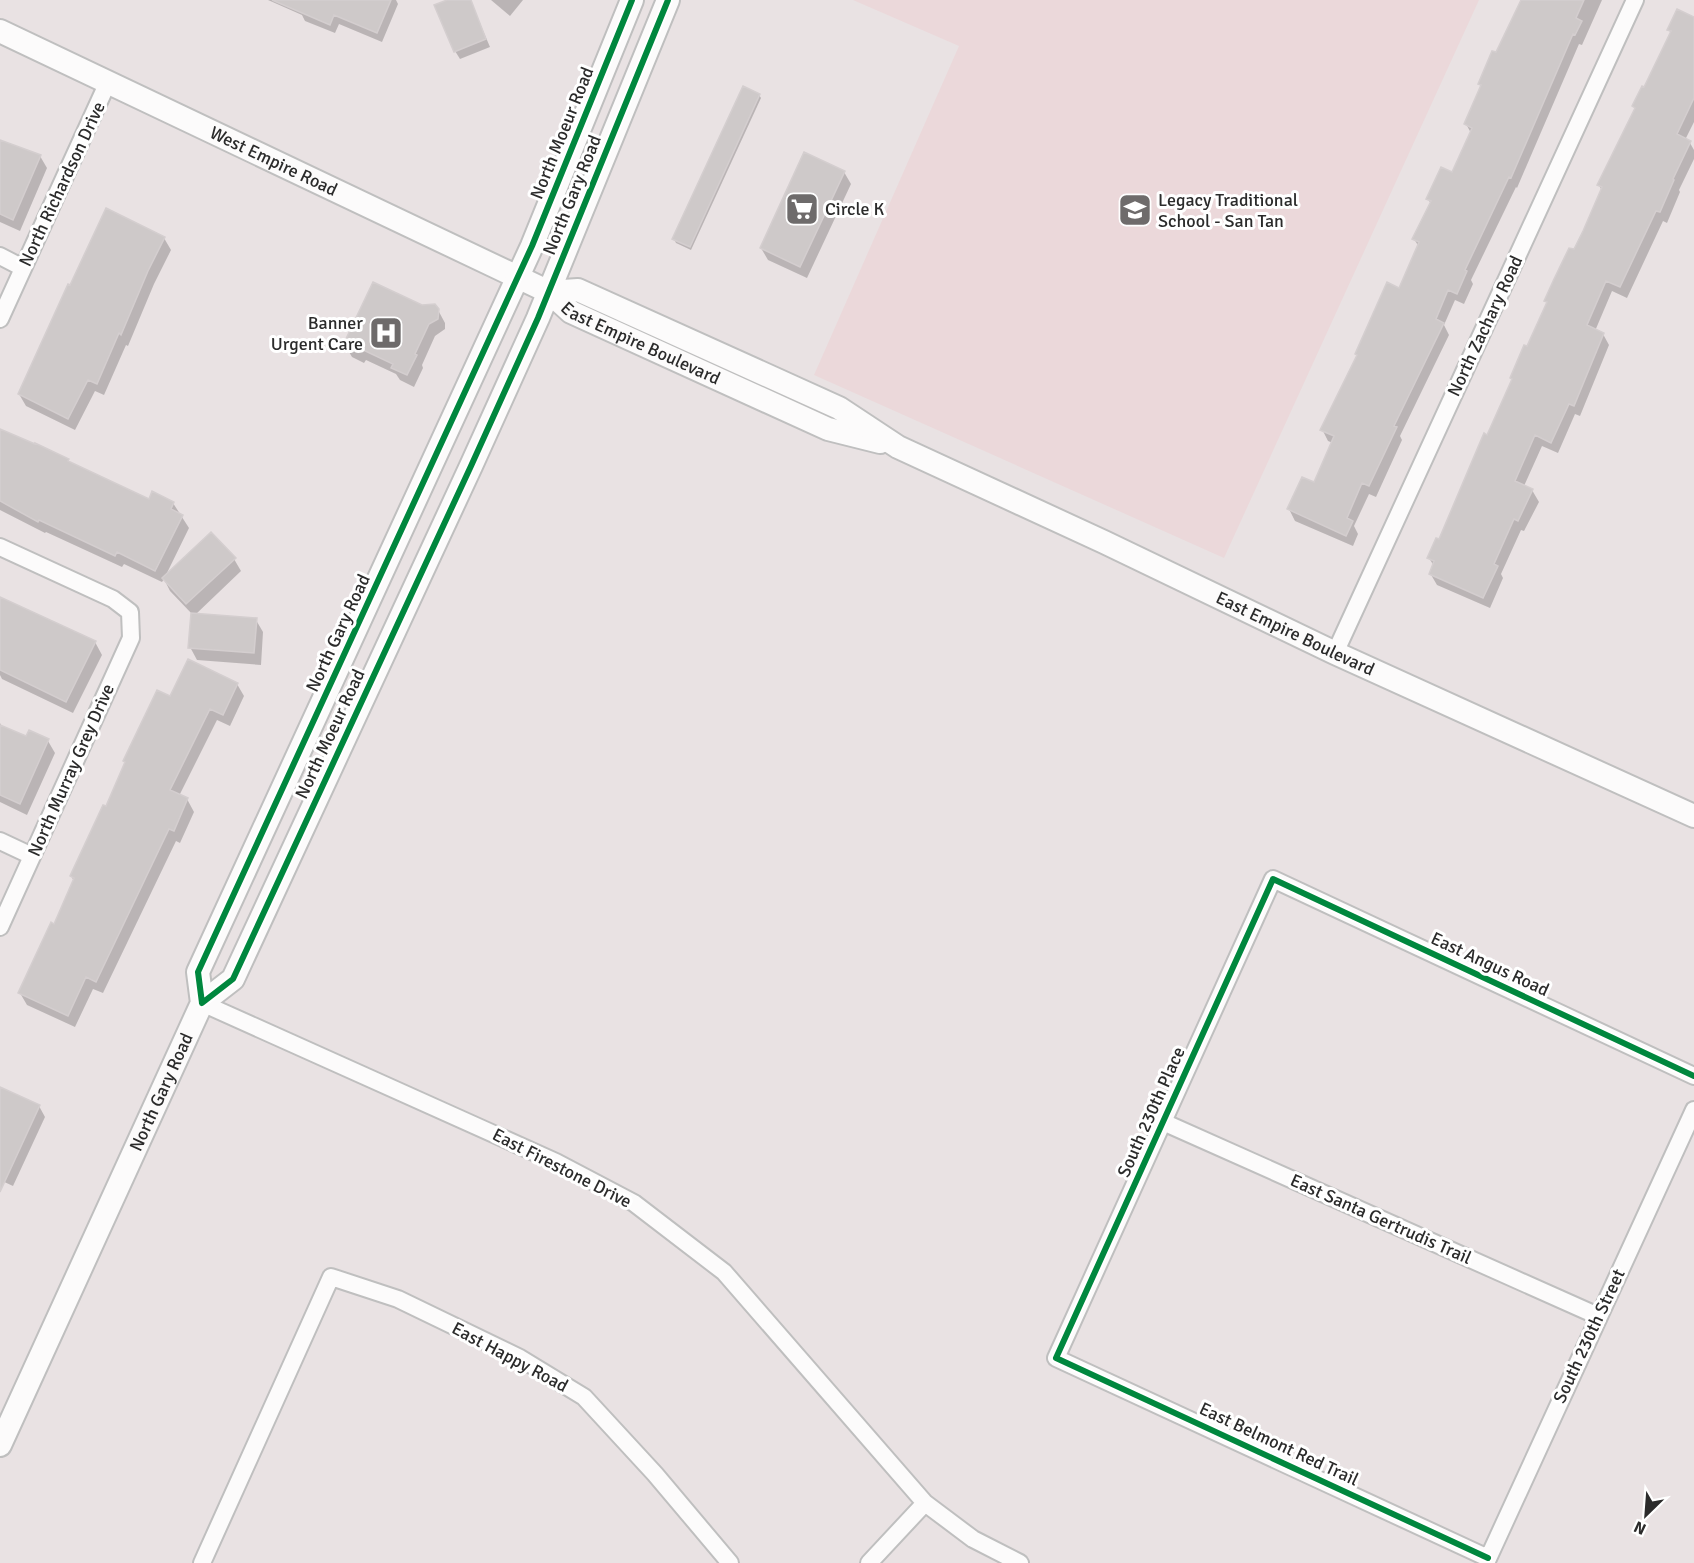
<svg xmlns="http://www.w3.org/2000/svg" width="1694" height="1563" viewBox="0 0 1694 1563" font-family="Signika,sans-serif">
  <rect width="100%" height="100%" fill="#e9e2e3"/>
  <!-- education -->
  <path fill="#ebd8da" d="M 853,0 L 1479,0 L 1224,558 L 814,375 L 959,46 Z"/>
  <!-- shadow -->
  <path fill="#0003" d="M 268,0 L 396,0 L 398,4 L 382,42 L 339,24 L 335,33 L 305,21 L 302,15 Z
    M 451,0 L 470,0 L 490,47 L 460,59 L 455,51 Z
    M 491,0 L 523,0 L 510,16 Z
    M 1522,0 L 1602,0 L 1582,45 L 1579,44 L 1517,188 L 1516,187 L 1471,280 L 1473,284 L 1464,304 L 1455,300 L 1444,325 L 1449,335 L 1400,436 L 1402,440 L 1376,497 L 1369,494 L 1354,526 L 1358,534 L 1353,546 L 1295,521 L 1289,509 L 1315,484 L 1333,443 L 1328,441 L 1322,429 L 1400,290 L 1419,247 L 1414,239 L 1431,204 L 1428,199 L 1453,174 L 1471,133 L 1466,124 L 1482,88 L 1479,84 L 1497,54 Z
    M 1694,19 L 1694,122 L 1685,140 L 1690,143 L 1694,150 L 1694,159 L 1679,190 L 1680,192 L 1667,223 L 1663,221 L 1627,298 L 1612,291 L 1595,331 L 1603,334 L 1609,345 L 1580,416 L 1575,414 L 1558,453 L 1542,446 L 1524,486 L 1532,490 L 1539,502 L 1524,531 L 1521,530 L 1501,574 L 1503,578 L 1490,608 L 1437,585 L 1430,573 L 1434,566 L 1429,558 L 1440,541 L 1488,437 L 1548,303 L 1546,301 L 1575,251 L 1602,191 L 1599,185 L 1635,109 L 1634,106 L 1644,89 L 1671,34 L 1669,30 Z
    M 759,95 L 761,98 L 691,250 L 676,243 L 674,239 Z
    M 0,141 L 40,156 L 47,168 L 20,231 L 0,222 Z
    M 844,172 L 851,184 L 807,278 L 768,260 L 761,248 Z
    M 164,238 L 171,250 L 154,284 L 128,346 L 126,345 L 104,395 L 95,391 L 75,430 L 26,406 L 19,394 Z
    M 422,307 L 438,310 L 445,323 L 445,329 L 435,336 L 422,365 L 423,368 L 414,387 L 400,380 L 396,374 L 366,360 L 364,363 L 352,357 L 345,345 Z
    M 0,431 L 68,460 L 70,463 L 149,501 L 173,503 L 189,528 L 165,577 L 234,559 L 241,571 L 195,615 L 256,620 L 263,632 L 261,665 L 197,660 L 190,647 L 192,614 L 170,591 L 164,579 L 162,582 L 124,564 L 122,567 L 46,532 L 45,533 L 0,510 Z
    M 0,598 L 95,642 L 102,655 L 73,713 L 2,679 L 0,675 Z
    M 237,684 L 244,696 L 230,726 L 217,720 L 179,796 L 187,799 L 194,812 L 180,843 L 176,841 L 103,993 L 93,989 L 75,1027 L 27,1005 L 20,993 L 55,926 L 74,881 L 71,876 L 106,808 L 171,698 Z
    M 0,723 L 2,727 L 27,738 L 48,741 L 55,753 L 27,815 L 0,802 Z
    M 0,1088 L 39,1106 L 45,1117 L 13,1186 L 0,1180 Z"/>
  <!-- building -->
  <path fill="#cec9c9" stroke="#d4cecf" stroke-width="1.5" d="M 272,0 L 391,0 L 377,33 L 334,15 L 330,25 Z
    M 447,0 L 471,0 L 486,39 L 454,52 L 434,5 Z
    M 1521,0 L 1584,0 L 1576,18 L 1582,21 L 1575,35 L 1573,34 L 1511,178 L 1509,177 L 1465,270 L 1467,271 L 1457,294 L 1448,290 L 1436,319 L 1444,323 L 1394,426 L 1397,427 L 1369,486 L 1362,483 L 1347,518 L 1353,521 L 1346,536 L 1287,509 L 1302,477 L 1314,482 L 1334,436 L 1320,430 L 1357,355 L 1355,354 L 1387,282 L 1399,288 L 1419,242 L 1412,239 L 1431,201 L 1426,199 L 1441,167 L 1452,172 L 1472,128 L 1464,124 L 1481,85 L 1478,84 L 1492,51 L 1496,52 Z
    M 1677,9 L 1694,17 L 1694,98 L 1677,134 L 1691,141 L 1673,179 L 1674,180 L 1660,212 L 1656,211 L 1620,287 L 1606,281 L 1587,325 L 1604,333 L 1574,406 L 1569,404 L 1551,443 L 1535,435 L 1515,481 L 1533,489 L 1518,521 L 1514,519 L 1494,564 L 1498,566 L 1483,598 L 1429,574 L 1434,561 L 1427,558 L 1436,538 L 1439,539 L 1484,433 L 1487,435 L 1512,379 L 1510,378 L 1524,345 L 1527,346 L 1547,302 L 1544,301 L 1554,279 L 1569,248 L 1574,249 L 1583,231 L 1602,187 L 1597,185 L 1635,108 L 1632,106 L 1642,86 L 1644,87 L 1671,31 L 1667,30 Z
    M 743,86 L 760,94 L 690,247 L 672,239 Z
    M 0,140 L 41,155 L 13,220 L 0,214 Z
    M 804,152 L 845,171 L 800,267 L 760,248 Z
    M 106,208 L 165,237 L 148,271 L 121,335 L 119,333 L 97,384 L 88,380 L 68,419 L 18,394 L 68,284 L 70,285 Z
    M 373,282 L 422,305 L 435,304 L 439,309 L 438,319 L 429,324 L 415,354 L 417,355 L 407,375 L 391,368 L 393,364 L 359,348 L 357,351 L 343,345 Z
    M 0,429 L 35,444 L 35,443 L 69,459 L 68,461 L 149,499 L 152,491 L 174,502 L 171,509 L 183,515 L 155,571 L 117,552 L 115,556 L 39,520 L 38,522 L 0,501 Z
    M 211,532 L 236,558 L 186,604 L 162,578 Z
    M 0,597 L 96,641 L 66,702 L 0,670 Z
    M 191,613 L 257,618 L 254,653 L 188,648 Z
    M 188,659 L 238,683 L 223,715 L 210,709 L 170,790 L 188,798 L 174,831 L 169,829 L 96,982 L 86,977 L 68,1016 L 18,993 L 51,922 L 54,924 L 74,878 L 70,876 L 103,805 L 106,806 L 125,762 L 123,761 L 157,690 L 170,696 Z
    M 0,725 L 26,736 L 29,730 L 49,739 L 20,804 L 0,795 Z
    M 0,1087 L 40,1105 L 0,1192 Z"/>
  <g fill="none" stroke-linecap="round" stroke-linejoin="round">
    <defs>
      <path id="street" d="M 0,256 L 23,268
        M 0,319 L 108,82
        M 0,547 L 113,599 L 130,612 L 131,638 L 0,927
        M 1335,653 L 1635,0
        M 0,841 L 32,856
        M 202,1003 L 556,1162 L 634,1203 L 724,1272 L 925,1503 L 973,1539 L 1020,1563
        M 1163,1122 L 1598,1316
        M 1488,1558 L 1056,1358 L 1273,879 L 1694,1076
        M 202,1563 L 331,1277 L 398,1299 L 520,1358 L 584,1397 L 655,1474 L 730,1563
        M 869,1563 L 925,1503
        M 1486,1563 L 1694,1110"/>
      <g id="secondary">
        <path id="s1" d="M 0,31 L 549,292 L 571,312 L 828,429 L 880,442"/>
        <path id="s2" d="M 549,292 L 578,290 L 839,408 L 898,447 L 1104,542 L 1335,653 L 1694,816"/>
        <path d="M 202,1003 L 233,979 L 471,466 L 538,318 L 668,0"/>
        <path id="s3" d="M 0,1445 L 202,1003 L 198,972 L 532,246 L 632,0"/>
      </g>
    </defs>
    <!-- street casing -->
    <use href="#street" stroke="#bfbfbf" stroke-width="20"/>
    <!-- secondary casing -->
    <use href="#secondary" stroke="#bfbfbf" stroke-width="26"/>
    <!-- street -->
    <use href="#street" stroke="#fcfbfb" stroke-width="16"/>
    <!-- secondary -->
    <use href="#secondary" stroke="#fcfbfb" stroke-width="22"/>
    <defs>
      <path id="cycleway" d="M 202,1003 L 233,979 L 471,466 L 538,318 L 668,0
        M 202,1003 L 198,972 L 532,246 L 632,0
        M 1488,1558 L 1056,1358 L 1273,879 L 1694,1076"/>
    </defs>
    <!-- cycleway casing -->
    <use href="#cycleway" stroke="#fff" stroke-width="10"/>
    <!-- cycleway -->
    <use href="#cycleway" stroke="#00873e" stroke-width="6"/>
  </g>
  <!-- icons -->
  <defs>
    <symbol id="supermarket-square" viewBox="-11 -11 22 22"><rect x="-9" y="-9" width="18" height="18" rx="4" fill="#6e6b6b" stroke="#fff"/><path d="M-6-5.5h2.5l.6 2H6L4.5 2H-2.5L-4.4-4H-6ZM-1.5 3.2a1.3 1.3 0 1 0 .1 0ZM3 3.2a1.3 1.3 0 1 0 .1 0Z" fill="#fff"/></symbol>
    <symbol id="school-square" viewBox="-11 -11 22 22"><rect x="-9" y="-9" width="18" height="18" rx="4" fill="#6e6b6b" stroke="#fff"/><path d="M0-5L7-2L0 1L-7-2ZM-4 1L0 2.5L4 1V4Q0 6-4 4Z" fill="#fff"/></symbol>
    <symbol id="hospital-square" viewBox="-11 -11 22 22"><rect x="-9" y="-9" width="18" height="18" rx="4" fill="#6e6b6b" stroke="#fff"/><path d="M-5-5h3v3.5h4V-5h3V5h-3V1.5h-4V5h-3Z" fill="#fff"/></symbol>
  </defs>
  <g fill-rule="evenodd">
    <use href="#supermarket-square" x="783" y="190" width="38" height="38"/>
    <use href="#school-square" x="1116" y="191" width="38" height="38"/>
    <use href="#hospital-square" x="367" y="314" width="38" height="38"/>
  </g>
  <g text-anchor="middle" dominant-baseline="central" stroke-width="6" stroke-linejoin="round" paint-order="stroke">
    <!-- street labels -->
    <g font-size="18" fill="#2b2b2b" stroke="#fff">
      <text transform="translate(562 133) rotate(-68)">North Moeur Road</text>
      <text stroke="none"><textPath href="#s1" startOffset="303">West Empire Road</textPath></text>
      <text transform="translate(62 184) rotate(-65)">North Richardson Drive</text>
      <text transform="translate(572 195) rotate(-68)">North Gary Road</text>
      <text transform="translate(1485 326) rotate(-65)">North Zachary Road</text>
      <text stroke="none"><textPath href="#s1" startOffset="714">East Empire Boulevard</textPath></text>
      <text transform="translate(338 633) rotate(-65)">North Gary Road</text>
      <text stroke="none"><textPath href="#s2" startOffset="825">East Empire Boulevard</textPath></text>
      <text transform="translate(330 734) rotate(-65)">North Moeur Road</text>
      <text transform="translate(71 770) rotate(-66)">North Murray Grey Drive</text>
      <text transform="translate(1490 964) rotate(25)">East Angus Road</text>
      <text stroke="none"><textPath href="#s3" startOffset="388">North Gary Road</textPath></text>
      <text transform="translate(1151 1112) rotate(-66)">South 230th Place</text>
      <text transform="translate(562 1168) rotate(27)">East Firestone Drive</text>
      <text transform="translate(1381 1219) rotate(24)">East Santa Gertrudis Trail</text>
      <text transform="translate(1589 1336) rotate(-65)">South 230th Street</text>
      <text transform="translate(510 1357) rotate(28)">East Happy Road</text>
      <text transform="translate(1279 1444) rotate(25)">East Belmont Red Trail</text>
    </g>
    <!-- poi labels -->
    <g font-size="18" fill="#2b2b2b" stroke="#fff" text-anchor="start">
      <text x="1158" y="200">Legacy Traditional<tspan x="1158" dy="21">School - San Tan</tspan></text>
      <text x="825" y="209">Circle K</text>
      <text x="363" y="323" text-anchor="end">Banner<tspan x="363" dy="21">Urgent Care</tspan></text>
    </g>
  </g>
  <!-- north arrow -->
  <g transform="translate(1646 1515) rotate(205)" stroke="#ffffff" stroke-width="4.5" paint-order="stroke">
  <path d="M0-4.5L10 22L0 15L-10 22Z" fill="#2b2b2b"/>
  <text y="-9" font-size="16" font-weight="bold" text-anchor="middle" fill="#2b2b2b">N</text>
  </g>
</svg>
